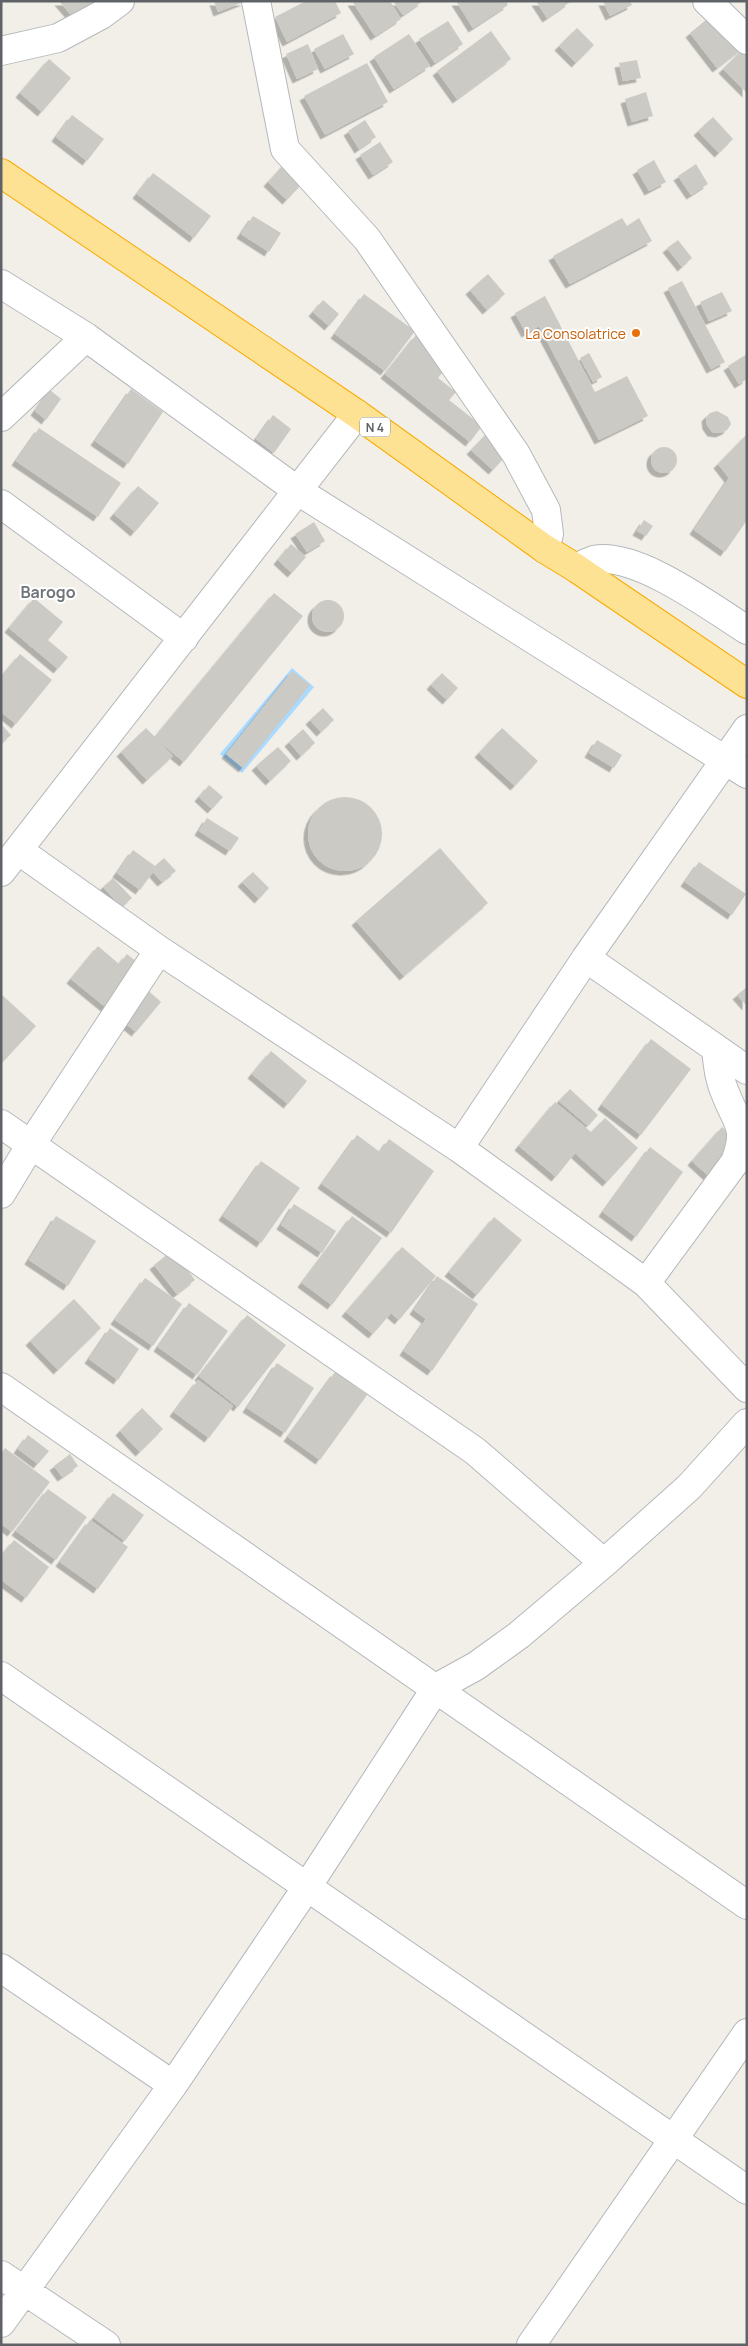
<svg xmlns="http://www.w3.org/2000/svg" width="748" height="2346" viewBox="0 0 748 2346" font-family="Manrope,sans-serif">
  <defs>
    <filter id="shadow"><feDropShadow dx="-4.5" dy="4.5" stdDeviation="0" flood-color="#0004"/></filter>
  </defs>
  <rect width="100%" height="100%" fill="#f1efe8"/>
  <!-- water -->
  <path fill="#aadaff" d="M 292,668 L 314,687 L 242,773 L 220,754 Z"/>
  <!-- building -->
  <path fill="#cccac5" filter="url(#shadow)" d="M 59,1 L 119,1 L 85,31 Z
    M 214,1 L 246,1 L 218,12 Z
    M 306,1 L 335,1 L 341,13 L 287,42 L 275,17 Z
    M 352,1 L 390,1 L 401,19 L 375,36 Z
    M 393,1 L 423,1 L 403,15 Z
    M 456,1 L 506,1 L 508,5 L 473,28 Z
    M 536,1 L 569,1 L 570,2 L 547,18 Z
    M 603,1 L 630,1 L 632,5 L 610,16 Z
    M 716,12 L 744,47 L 717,68 L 690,33 Z
    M 448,21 L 463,44 L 435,63 L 419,39 Z
    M 577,28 L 594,45 L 576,63 L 559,46 Z
    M 491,31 L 511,59 L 457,99 L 437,71 Z
    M 343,34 L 354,54 L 325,69 L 314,49 Z
    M 409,34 L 430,66 L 394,89 L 374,57 Z
    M 308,44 L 318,69 L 297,79 L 286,54 Z
    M 747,45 L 747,93 L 723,69 Z
    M 49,59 L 71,78 L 42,112 L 20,93 Z
    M 637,60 L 641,78 L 623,81 L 619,63 Z
    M 367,63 L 388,102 L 325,135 L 304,96 Z
    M 646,92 L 653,116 L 632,122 L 625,99 Z
    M 72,115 L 104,139 L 87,161 L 56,137 Z
    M 713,117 L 733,139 L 719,153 L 698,131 Z
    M 365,120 L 376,137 L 359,149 L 348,131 Z
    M 380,142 L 393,162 L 373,175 L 360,155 Z
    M 290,158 L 309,176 L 287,200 L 268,182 Z
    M 654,160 L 666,182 L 649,191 L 637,170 Z
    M 696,164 L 708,184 L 691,195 L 678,176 Z
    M 153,173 L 211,216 L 194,238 L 137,194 Z
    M 253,216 L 281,233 L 269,252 L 241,234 Z
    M 622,218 L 627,226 L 639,218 L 652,241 L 570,284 L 553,256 Z
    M 678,240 L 692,258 L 682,267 L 667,248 Z
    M 488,274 L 505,294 L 487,310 L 470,290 Z
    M 682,281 L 725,362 L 711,369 L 668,288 Z
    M 722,292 L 732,311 L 709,321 L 700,302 Z
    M 364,294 L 415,331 L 385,371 L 335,334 Z
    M 545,296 L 595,392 L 627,376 L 648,416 L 599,440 L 539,326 L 526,333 L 515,313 Z
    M 323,300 L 339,314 L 329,326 L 313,312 Z
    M 416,335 L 451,362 L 438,378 L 456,392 L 449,400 L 482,426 L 470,442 L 385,374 Z
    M 589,353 L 602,377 L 593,382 L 580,358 Z
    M 747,354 L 747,379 L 739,384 L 728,366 Z
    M 131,389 L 163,412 L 128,464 L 95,441 Z
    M 50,390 L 61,399 L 46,420 L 35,411 Z
    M 717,411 L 728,417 L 731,424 L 727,430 L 720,433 L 712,432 L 707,425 L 706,417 L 710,413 Z
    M 273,415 L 291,429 L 274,453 L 256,439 Z
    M 495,425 L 516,445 L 493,470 L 471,450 Z
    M 39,428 L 121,483 L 98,517 L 16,461 Z
    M 747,434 L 747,520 L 725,552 L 694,530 L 729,478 L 718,464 Z
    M651 460a13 13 0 1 1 26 0a13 13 0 1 1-26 0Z
    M 138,486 L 159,503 L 135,532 L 114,514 Z
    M 644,520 L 653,526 L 646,536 L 637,531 Z
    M 314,522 L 325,541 L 307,552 L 295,534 Z
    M 291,544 L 306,557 L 292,573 L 278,560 Z
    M 274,593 L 303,616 L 184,762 L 156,739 L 173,756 L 147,780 L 121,752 L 146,728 L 155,737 Z
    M 34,598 L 63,622 L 48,640 L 68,657 L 58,669 L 9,628 Z
    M312 616a16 16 0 1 1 32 0a16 16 0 1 1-32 0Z
    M 20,654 L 52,680 L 16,724 L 1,712 L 1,677 Z
    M 292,671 L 310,685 L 243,768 L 226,754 Z
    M 442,673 L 458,688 L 447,700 L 431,685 Z
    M 323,708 L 334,720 L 321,732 L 310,720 Z
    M 1,724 L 11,735 L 1,744 Z
    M 502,728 L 538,761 L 515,786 L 479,753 Z
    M 303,729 L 315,743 L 301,756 L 289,742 Z
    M 597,740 L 622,755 L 614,768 L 589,753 Z
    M 278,747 L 291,761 L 270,781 L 256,766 Z
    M 209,785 L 223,797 L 212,809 L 199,797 Z
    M308 834a37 37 0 1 1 74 0a37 37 0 1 1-74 0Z
    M 207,818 L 239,838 L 230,851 L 199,831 Z
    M 440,848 L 488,903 L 404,976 L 356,921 Z
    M 133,850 L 155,866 L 164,858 L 176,871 L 162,882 L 153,872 L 140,890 L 117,873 Z
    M 699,862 L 746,894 L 732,915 L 685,882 Z
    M 253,872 L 269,888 L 259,899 L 242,882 Z
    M 113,878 L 132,898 L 122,907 L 103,887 Z
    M 98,946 L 119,964 L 127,954 L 152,974 L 143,986 L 161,1002 L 136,1032 L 71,979 Z
    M 747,987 L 747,1006 L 737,995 Z
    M 1,994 L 36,1026 L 1,1064 Z
    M 651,1039 L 691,1069 L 641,1135 L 602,1105 Z
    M 271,1051 L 307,1081 L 288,1104 L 252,1074 Z
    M 570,1089 L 598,1115 L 588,1126 L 559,1101 Z
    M 555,1102 L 591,1132 L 605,1118 L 638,1148 L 607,1182 L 575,1153 L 556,1177 L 519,1146 Z
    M 722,1127 L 747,1150 L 747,1172 L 727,1193 L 692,1161 Z
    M 357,1135 L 380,1152 L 389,1139 L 434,1171 L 391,1233 L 322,1184 Z
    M 650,1147 L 683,1172 L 636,1237 L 603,1212 Z
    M 261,1161 L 300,1188 L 261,1243 L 223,1216 Z
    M 294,1204 L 336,1231 L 322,1253 L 281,1225 Z
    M 56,1216 L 96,1241 L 68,1286 L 29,1260 Z
    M 352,1216 L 382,1238 L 332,1305 L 302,1283 Z
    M 494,1217 L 522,1240 L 477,1295 L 449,1272 Z
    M 402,1247 L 436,1276 L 399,1320 L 391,1313 L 373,1334 L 346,1312 Z
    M 173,1250 L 195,1280 L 177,1294 L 154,1265 Z
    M 437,1276 L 478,1304 L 432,1371 L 404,1351 L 426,1319 L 414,1310 Z
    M 145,1278 L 182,1304 L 153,1346 L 115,1320 Z
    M 74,1299 L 101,1328 L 58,1370 L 30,1341 Z
    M 189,1303 L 228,1331 L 197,1375 L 158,1347 Z
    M 247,1315 L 286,1345 L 238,1407 L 199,1376 Z
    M 110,1328 L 139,1349 L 118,1380 L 89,1359 Z
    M 277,1363 L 314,1388 L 285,1433 L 247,1408 Z
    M 335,1372 L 367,1395 L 320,1460 L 288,1437 Z
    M 198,1380 L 233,1406 L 209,1438 L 174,1412 Z
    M 142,1408 L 163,1429 L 140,1452 L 120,1431 Z
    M 28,1435 L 49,1451 L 38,1464 L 18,1449 Z
    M 5,1448 L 50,1482 L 12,1532 L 1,1524 L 1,1454 Z
    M 70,1454 L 78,1466 L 62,1477 L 54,1466 Z
    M 48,1489 L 87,1517 L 56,1560 L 16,1531 Z
    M 113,1493 L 144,1515 L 125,1541 L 94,1518 Z
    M 90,1520 L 128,1547 L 98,1589 L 60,1562 Z
    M 14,1540 L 49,1567 L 26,1598 L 1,1580 L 1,1556 Z"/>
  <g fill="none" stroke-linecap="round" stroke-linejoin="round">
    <defs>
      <path id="street" d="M 256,1 L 285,149 L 367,239 L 516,454 L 546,510 L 549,534 L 545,549
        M 707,1 L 747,40
        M 1,51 L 58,38 L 101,15 L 120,1
        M 1,284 L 86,337 L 298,491 L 747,774
        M 1,417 L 86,337
        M 1,504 L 184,638
        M 576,568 C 582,565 588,562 594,560 C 636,551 712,608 747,630
        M 18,850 L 159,950 L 459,1148 L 646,1283 L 747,1388
        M 1,872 L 357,414
        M 586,958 L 747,1070
        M 1,1124 L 475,1451 L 604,1563
        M 459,1148 L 586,958 L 747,729
        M 1,1194 L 30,1146 L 159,950
        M 646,1283 L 735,1162 C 748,1128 738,1125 726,1095 C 719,1080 718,1066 716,1050
        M 1,1387 L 747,1905
        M 1,1676 L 747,2190
        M 1,1968 L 173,2085
        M 1,2275 L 106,2345
        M 1,2323 L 173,2085 L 307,1887 L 436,1688 L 476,1666 L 519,1635 L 604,1563 L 689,1487 L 747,1423
        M 531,2345 L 747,2033"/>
      <path id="highway" d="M 1,173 L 357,414 L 545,549 L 576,568 L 747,684"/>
    </defs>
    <!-- street casing -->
    <use href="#street" stroke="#b5b8bc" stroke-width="30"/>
    <!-- highway casing -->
    <use href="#highway" stroke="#f9ab00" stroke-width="30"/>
    <!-- street -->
    <use href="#street" stroke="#fff" stroke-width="28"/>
    <!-- highway -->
    <use href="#highway" stroke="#fde293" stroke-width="28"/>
  </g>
  <!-- markers -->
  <circle fill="#e8710a" stroke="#fff" stroke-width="2" cx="636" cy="333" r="5"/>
  <g text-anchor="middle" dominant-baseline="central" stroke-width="4" stroke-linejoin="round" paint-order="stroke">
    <!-- shield labels -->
    <rect fill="#fff" stroke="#8f9295" stroke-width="1" x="360" y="417.5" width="30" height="19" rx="4"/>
    <g font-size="12" font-weight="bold" fill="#5f6368">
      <text x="375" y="427">N 4</text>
    </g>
    <!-- food labels -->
    <g font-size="14" fill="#c56008" stroke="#fff" text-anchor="end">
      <text x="626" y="333">La Consolatrice</text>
    </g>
    <!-- quarter labels -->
    <g font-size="16" font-weight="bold" fill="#70757a" stroke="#fff">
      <text x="48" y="592">Barogo</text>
    </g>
  </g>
  <!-- border -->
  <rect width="748" height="2346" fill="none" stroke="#5f6368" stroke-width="5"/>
</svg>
